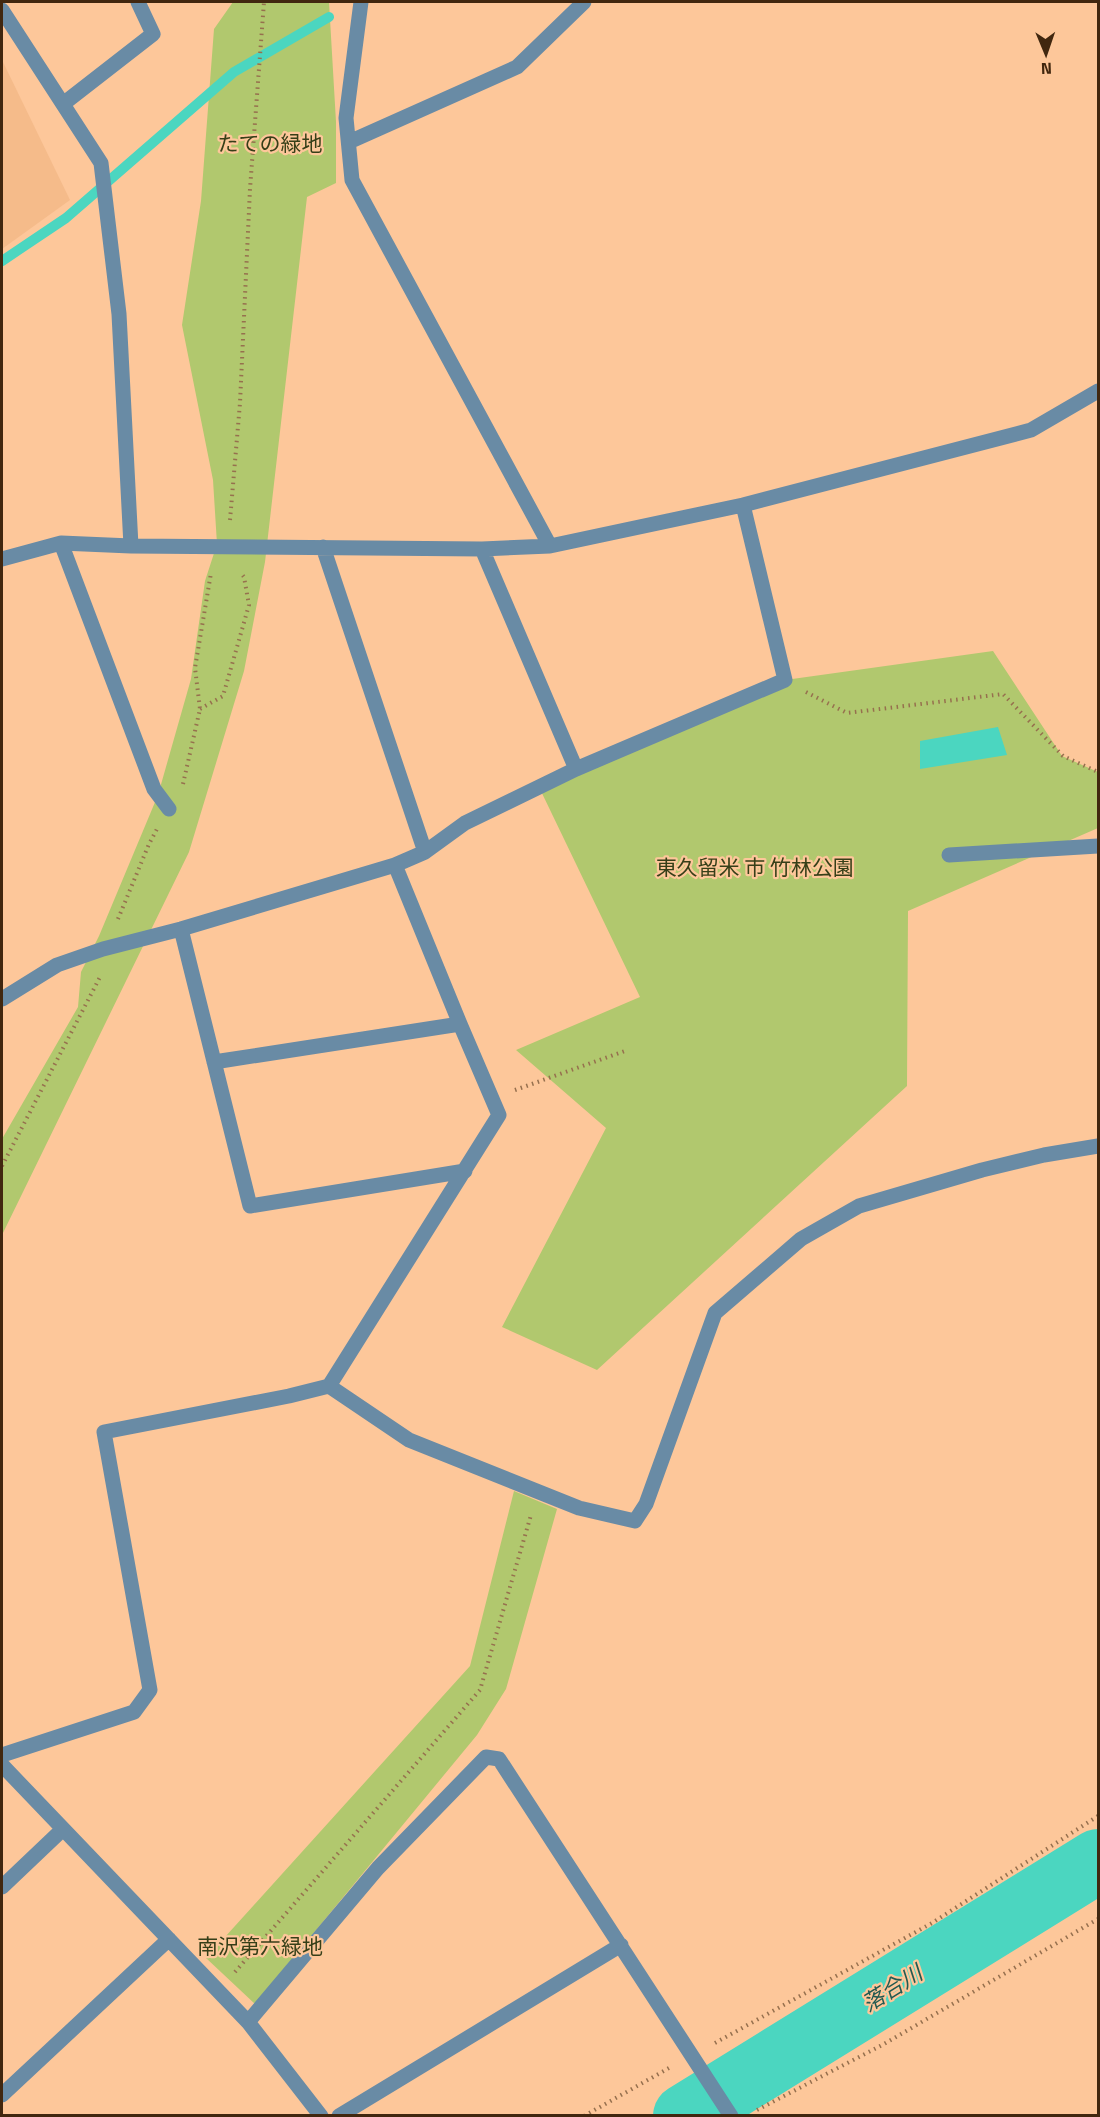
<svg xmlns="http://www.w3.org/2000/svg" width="1100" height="2117" viewBox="0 0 1100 2117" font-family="'Titillium Web','Noto Sans JP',sans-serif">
  <rect width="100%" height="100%" fill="#fdc79a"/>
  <!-- built -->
  <path fill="#f5bb8a" d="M 2,60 L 70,200 L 2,249 Z"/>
  <!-- green -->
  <path fill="#b1c86e" d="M 233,2 L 329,2 L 336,122 L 336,183 L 307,197 L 265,562 L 244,671 L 189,852 L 2,1235 L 2,1139 L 78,1007 L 81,972 L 99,936 L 158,795 L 191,679 L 205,581 L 217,544 L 213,480 L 182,325 L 201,201 L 214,29 Z
    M 993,651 L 1062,756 L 1098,772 L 1098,828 L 908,911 L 907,1086 L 597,1370 L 502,1327 L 606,1128 L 516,1050 L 640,997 L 539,787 L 785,680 Z
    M 514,1491 L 557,1509 L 506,1689 L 477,1735 L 255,2004 L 206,1958 L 470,1666 Z"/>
  <!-- water -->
  <path fill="#4bd6c0" d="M 998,727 L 1007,755 L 920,769 L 920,741 Z"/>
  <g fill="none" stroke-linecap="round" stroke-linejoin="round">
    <!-- stream -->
    <path stroke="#4bd6c0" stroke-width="10" d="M 2,261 L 66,218 L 234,72 L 329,17"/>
    <!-- river -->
    <path stroke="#4bd6c0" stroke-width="64" d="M 685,2116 L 1098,1861"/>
    <!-- path -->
    <path stroke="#96704e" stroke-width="4" stroke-dasharray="1.5 4.5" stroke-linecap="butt" d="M 230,520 L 240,403 L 250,189 L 264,2
      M 806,692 L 847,713 L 1003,694 L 1063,756 L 1098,772
      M 200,709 L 223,696 L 249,605 L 244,577 L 240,572
      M 183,784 L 200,709 L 195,668 L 211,573
      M 118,919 L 149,844 L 157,829
      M 515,1090 L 628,1050
      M 2,1166 L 100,977
      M 235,1972 L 480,1690 L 531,1515
      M 715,2043 L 932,1923 L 1098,1816
      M 757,2110 L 884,2044 L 1098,1919
      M 584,2116 L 669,2068"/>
    <!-- minor -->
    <path stroke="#698ba5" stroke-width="15" d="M 361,2 L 346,118 L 352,180 L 550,546
      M 2,10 L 101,163 L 119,314 L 131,546
      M 63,104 L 153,34 L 138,2
      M 349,142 L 517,67 L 584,2
      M 61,543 L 154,789 L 169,809
      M 323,547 L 425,852
      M 482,549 L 576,769
      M 2,559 L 61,543 L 131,546 L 482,549 L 550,546 L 743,505 L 1031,430 L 1098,391
      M 949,855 L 1098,846
      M 181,929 L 250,1206 L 465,1171
      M 2,999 L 57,965 L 103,949 L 181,929 L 395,865 L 425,852 L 465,823 L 576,769 L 785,680 L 743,505
      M 214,1062 L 460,1024
      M 329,1386 L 409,1440 L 579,1508 L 635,1521 L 646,1504 L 715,1313 L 801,1239 L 859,1206 L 982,1170 L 1044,1155 L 1098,1146
      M 2,1755 L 134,1712 L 150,1690 L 104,1432 L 289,1396 L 329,1386 L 499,1115 L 460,1024 L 395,865
      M 2,1765 L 248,2022 L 321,2116
      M 2,1887 L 63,1829
      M 248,2022 L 378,1868 L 486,1757 L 499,1759 L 731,2116
      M 2,2095 L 169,1939
      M 339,2116 L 621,1945"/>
  </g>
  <g text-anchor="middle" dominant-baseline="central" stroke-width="4.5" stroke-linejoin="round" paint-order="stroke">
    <!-- park labels -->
    <g font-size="21" fill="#363f18" stroke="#fdc79a">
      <text x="270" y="143">たての緑地</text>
      <text x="755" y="867">東久留米 市 竹林公園</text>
      <text x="260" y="1946">南沢第六緑地</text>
    </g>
    <!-- water labels -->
    <g font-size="22" font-style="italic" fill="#225a51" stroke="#fdc79a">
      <text transform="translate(892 1988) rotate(-32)">落合川</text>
    </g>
  </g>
  <!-- border -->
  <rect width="1100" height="2117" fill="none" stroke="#41270f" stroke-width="6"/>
  <!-- north arrow -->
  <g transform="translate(1046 54) rotate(178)" stroke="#fdc79a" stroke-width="4.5" paint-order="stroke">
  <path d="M0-4.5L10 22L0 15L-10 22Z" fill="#41270f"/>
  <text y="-9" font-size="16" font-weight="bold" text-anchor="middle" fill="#41270f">N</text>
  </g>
</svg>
